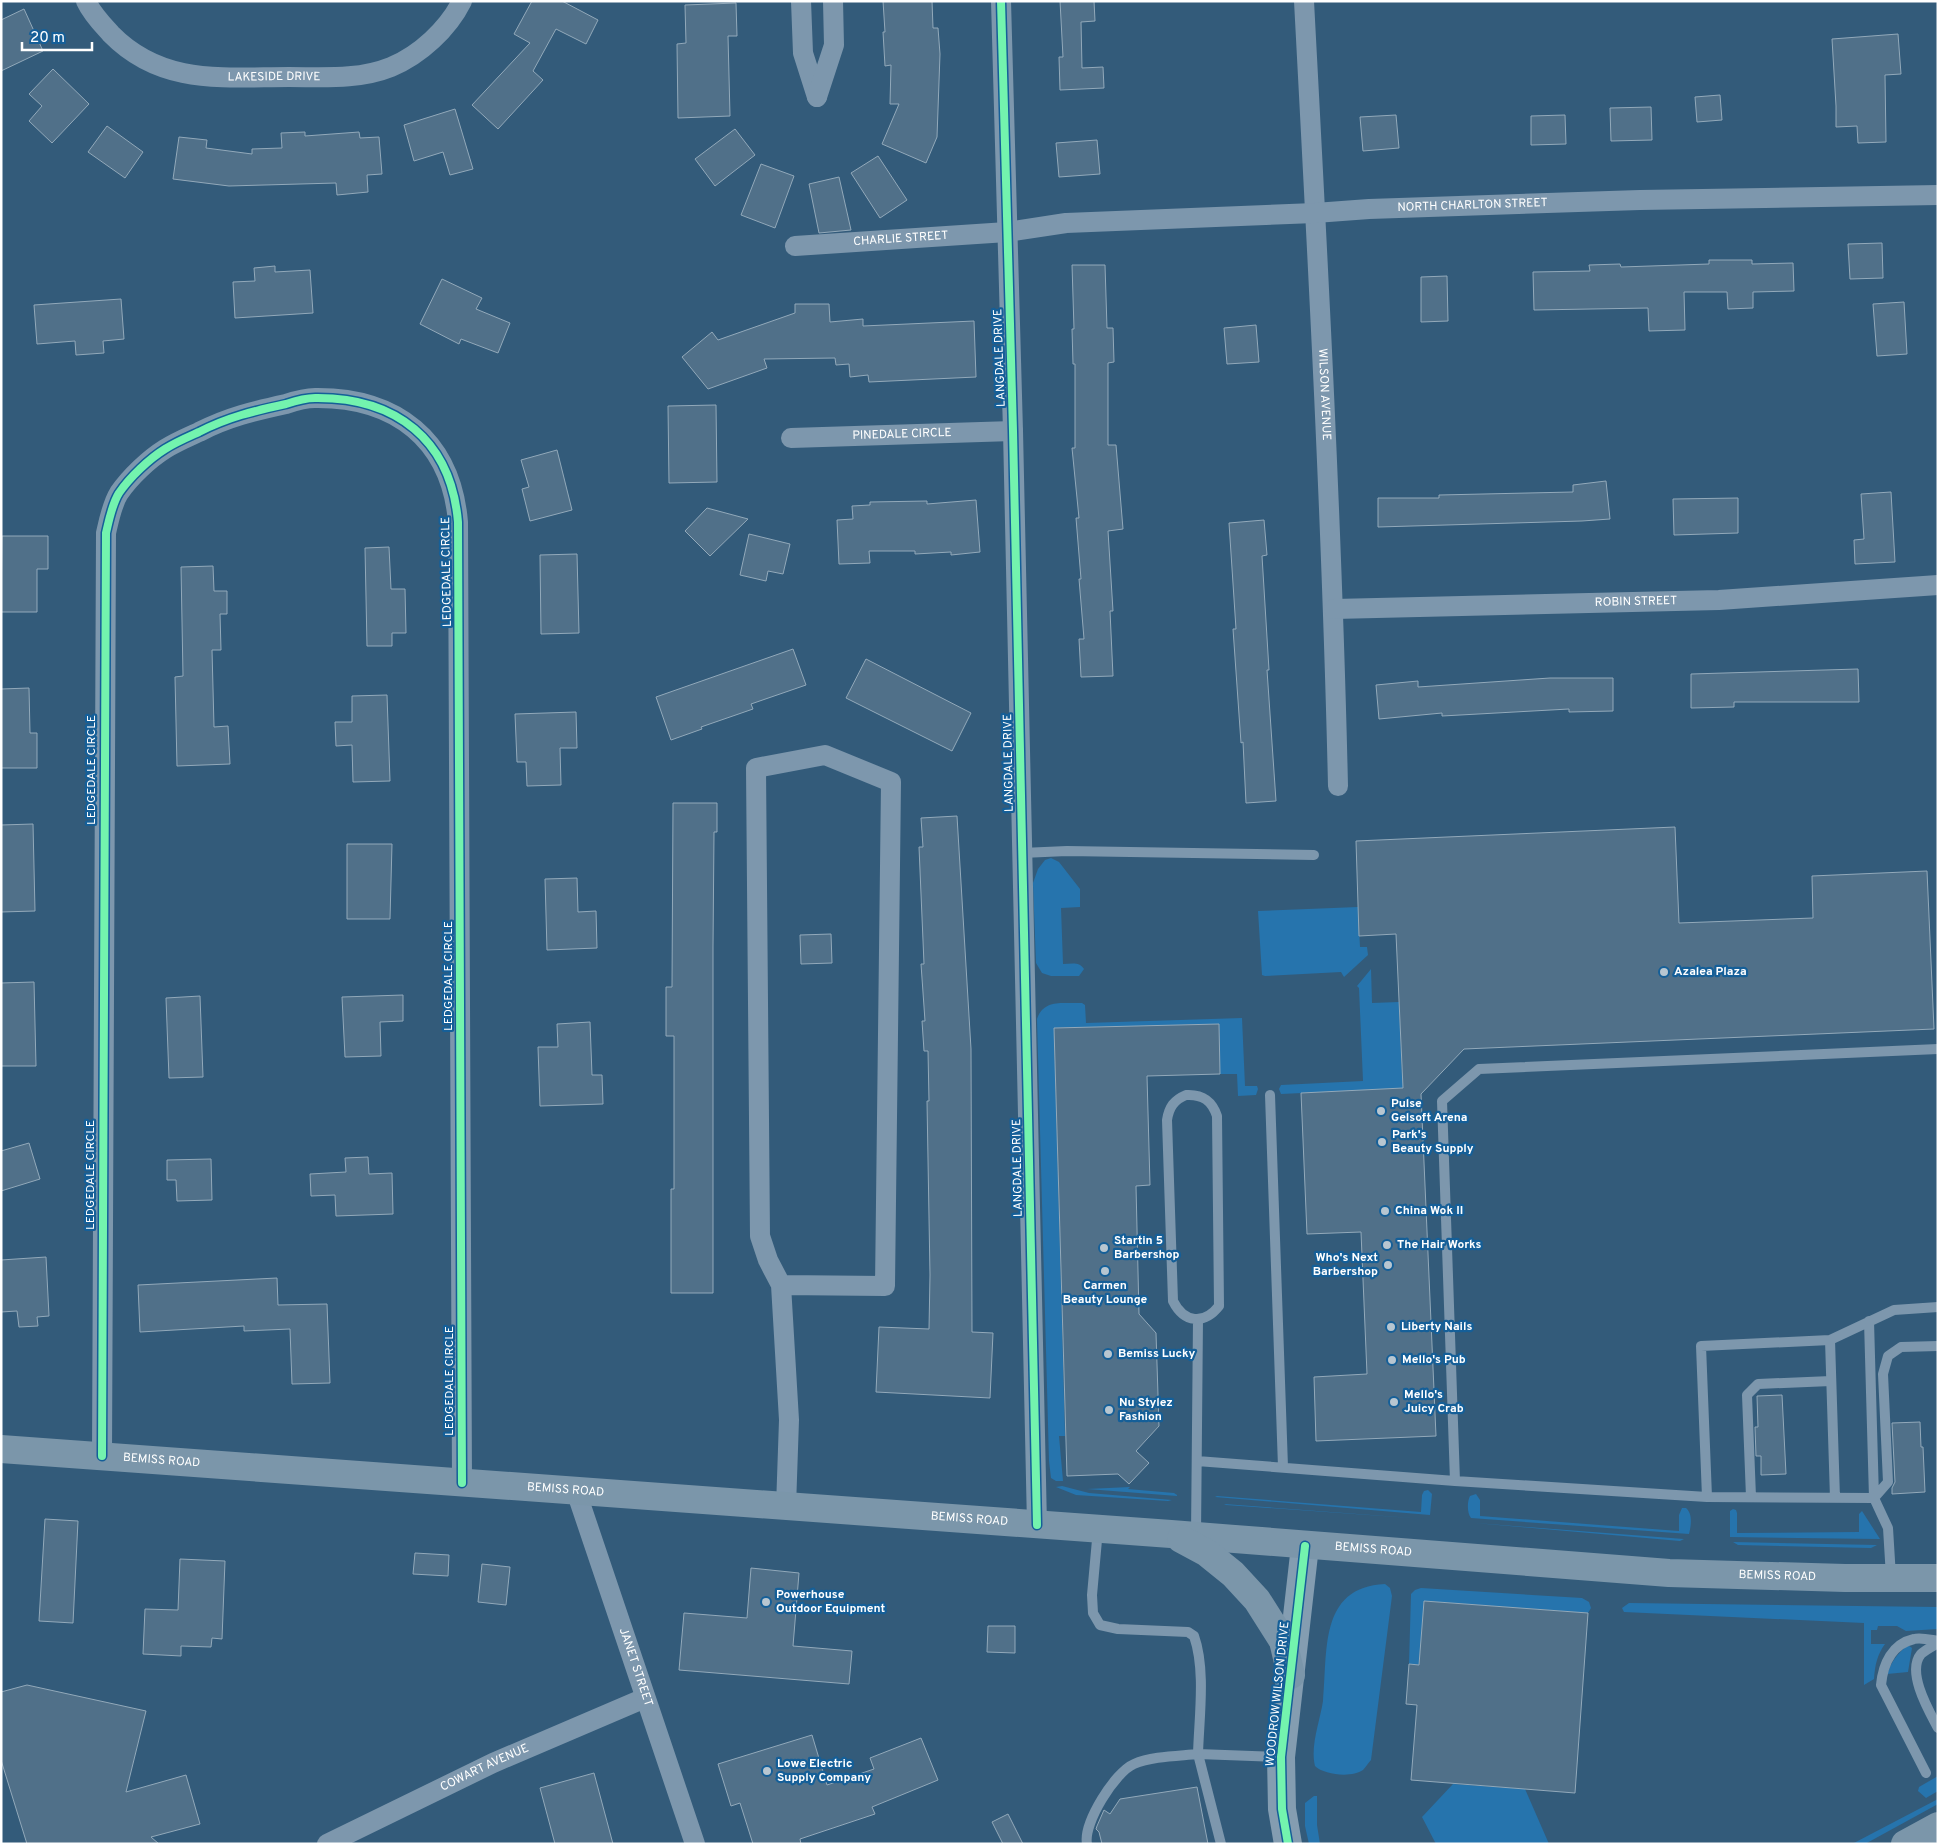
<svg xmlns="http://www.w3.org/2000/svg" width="1939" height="1845" viewBox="0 0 1939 1845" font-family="Overpass,sans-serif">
  <rect width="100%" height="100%" fill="#335b7a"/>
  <!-- green -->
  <path fill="#2674ad" d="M 1051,858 L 1059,862 L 1080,889 L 1080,907 L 1061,908 L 1063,964 C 1071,964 1079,961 1084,969 L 1079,976 L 1051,976 L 1042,973 L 1036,963 L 1033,883 L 1038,869 L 1045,860 Z
    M 1358,907 L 1360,947 L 1367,947 L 1368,955 L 1344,977 L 1341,972 L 1265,976 L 1262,975 L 1258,911 Z
    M 1371,969 L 1372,1003 L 1399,1002 L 1402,1077 L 1407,1078 L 1407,1088 L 1281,1094 L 1279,1089 L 1281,1085 L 1363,1081 L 1359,988 L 1357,986 Z
    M 1082,1003 L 1085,1005 L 1086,1023 L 1242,1018 L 1245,1086 L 1257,1086 L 1258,1089 L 1256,1095 L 1238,1096 L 1237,1074 L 1220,1074 L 1219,1024 L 1054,1028 L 1065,1436 L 1059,1436 L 1063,1481 L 1056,1481 L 1051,1478 L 1049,1461 L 1037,1019 C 1044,998 1064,1004 1082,1003 Z
    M 1062,1486 L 1089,1493 L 1172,1500 L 1168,1501 L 1076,1495 L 1056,1487 Z
    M 1130,1487 L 1128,1489 L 1174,1493 L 1177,1495 L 1177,1496 L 1087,1489 Z
    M 1428,1490 L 1432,1494 L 1430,1515 L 1215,1497 L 1217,1496 L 1421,1512 L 1422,1495 L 1424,1491 Z
    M 1476,1494 L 1480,1500 L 1480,1516 L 1679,1531 L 1679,1515 L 1682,1508 L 1686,1508 C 1693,1514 1691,1526 1689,1534 L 1471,1518 C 1467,1513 1467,1502 1470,1496 Z
    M 1224,1504 L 1425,1519 L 1226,1505 Z
    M 1733,1509 L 1736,1510 L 1737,1513 L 1737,1533 L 1859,1532 L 1859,1514 L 1862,1511 L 1880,1539 L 1730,1537 L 1730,1511 Z
    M 1475,1523 L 1684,1539 L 1680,1541 Z
    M 1733,1542 L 1877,1545 L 1871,1548 L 1738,1545 Z
    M 1385,1584 L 1390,1588 L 1392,1596 L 1371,1760 C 1368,1763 1366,1767 1363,1770 C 1352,1778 1324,1775 1315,1766 C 1310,1746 1320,1721 1323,1701 C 1328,1653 1318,1587 1385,1584 Z
    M 1421,1588 L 1582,1598 L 1589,1602 L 1591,1608 L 1588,1613 L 1424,1601 L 1419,1665 L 1409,1664 L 1411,1594 L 1415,1590 Z
    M 1629,1603 L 1938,1607 L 1938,1629 L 1906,1631 L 1897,1626 L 1878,1626 L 1877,1630 L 1871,1630 L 1871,1644 L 1885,1644 C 1877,1655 1875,1665 1874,1679 L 1864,1685 L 1864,1623 L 1624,1612 L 1622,1608 Z
    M 1908,1645 L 1912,1648 L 1908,1672 L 1887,1674 C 1892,1661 1897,1654 1908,1645 Z
    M 1938,1776 L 1938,1791 L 1926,1798 L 1918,1791 L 1919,1787 Z
    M 1453,1784 L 1525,1789 L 1549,1844 L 1436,1844 L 1422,1817 Z
    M 1314,1796 L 1317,1796 L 1317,1825 L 1320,1844 L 1309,1844 L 1305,1826 L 1305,1803 Z
    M 1938,1799 L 1938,1804 L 1865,1844 L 1852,1844 Z"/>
  <!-- building -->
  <path fill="#507089" stroke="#92a9ba" d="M 532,1 L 562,1 L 598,20 L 586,44 L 556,29 L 533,71 L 543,80 L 498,129 L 472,105 L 530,43 L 514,34 Z
    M 883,1 L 932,1 L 933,28 L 938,28 L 940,54 L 937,137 L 926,163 L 882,144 L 899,104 L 890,104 L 891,65 L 885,66 L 883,32 L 885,32 Z
    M 1060,1 L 1094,1 L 1095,21 L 1081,22 L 1082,68 L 1103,67 L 1104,88 L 1060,90 L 1059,57 L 1063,57 Z
    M 736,3 L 737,36 L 728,36 L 730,116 L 678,118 L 677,44 L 686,43 L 685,5 Z
    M 24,9 L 43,51 L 1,71 L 1,20 Z
    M 1898,34 L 1901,74 L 1885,75 L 1886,142 L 1858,143 L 1857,126 L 1836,127 L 1836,106 L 1832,39 Z
    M 53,69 L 89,104 L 52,143 L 29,121 L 42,106 L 29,94 Z
    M 1720,95 L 1722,120 L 1697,122 L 1695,97 Z
    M 1651,107 L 1652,140 L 1611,141 L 1610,108 Z
    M 455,109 L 473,169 L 450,175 L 443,152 L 414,161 L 404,125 Z
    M 1396,115 L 1399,148 L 1363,151 L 1360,117 Z
    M 1565,115 L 1566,144 L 1531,145 L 1531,116 Z
    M 107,126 L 143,152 L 125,178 L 88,152 Z
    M 735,129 L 755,155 L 715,186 L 695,159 Z
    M 305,132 L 305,136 L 359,132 L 360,138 L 379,137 L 382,174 L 367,175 L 368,192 L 337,195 L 336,183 L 229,186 L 173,179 L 179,137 L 207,140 L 206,148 L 252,154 L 252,149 L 282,148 L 281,133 Z
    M 1097,140 L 1100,174 L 1059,177 L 1056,143 Z
    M 878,156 L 907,200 L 880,218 L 851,173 Z
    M 761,164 L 794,176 L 775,228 L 741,215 Z
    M 839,177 L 851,230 L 819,233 L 809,184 Z
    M 1882,243 L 1883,278 L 1850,279 L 1848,244 Z
    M 1709,260 L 1752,260 L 1752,264 L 1793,263 L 1794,291 L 1753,292 L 1753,308 L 1728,309 L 1727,292 L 1684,292 L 1685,330 L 1649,331 L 1648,308 L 1534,310 L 1533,272 L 1590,271 L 1589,265 L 1620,264 L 1621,267 L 1709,264 Z
    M 1072,265 L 1105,265 L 1107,328 L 1113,328 L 1114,362 L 1108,363 L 1108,445 L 1116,445 L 1123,529 L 1108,531 L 1113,611 L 1110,611 L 1113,676 L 1081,677 L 1079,639 L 1084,639 L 1079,579 L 1081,579 L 1076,518 L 1079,518 L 1072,448 L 1075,448 L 1075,364 L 1073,364 L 1072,329 L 1074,329 Z
    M 275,266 L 275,272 L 310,270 L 313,313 L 235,318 L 233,282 L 255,281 L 254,268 Z
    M 1447,276 L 1448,321 L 1421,322 L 1421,277 Z
    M 442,279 L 482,298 L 476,309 L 510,323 L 498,353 L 461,339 L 459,344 L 420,324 Z
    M 121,299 L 124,339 L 103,341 L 104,353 L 76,355 L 75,341 L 37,344 L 34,305 Z
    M 1904,302 L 1907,354 L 1877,356 L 1873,304 Z
    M 795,304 L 829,304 L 830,322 L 863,319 L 863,326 L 974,321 L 976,377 L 869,382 L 868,375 L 850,377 L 849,364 L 836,365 L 835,358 L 764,359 L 767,368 L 708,389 L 682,357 L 712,332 L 718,340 L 795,313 Z
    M 1256,325 L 1259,362 L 1227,364 L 1224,328 Z
    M 716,405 L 717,482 L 669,483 L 668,406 Z
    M 557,450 L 572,510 L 530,521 L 522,489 L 529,487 L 521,460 Z
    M 1606,481 L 1610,519 L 1582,521 L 1378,527 L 1378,498 L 1439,498 L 1439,495 L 1573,492 L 1573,485 Z
    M 1891,492 L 1895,562 L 1855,564 L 1854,540 L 1864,539 L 1861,494 Z
    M 1738,498 L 1738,533 L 1674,535 L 1673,499 Z
    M 976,500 L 980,552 L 951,555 L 951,552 L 915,554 L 915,551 L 869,551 L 870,563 L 839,564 L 837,520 L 853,519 L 852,506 L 870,505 L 870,502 L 927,501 L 927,504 Z
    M 707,508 L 748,519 L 710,556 L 685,531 Z
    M 1264,520 L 1267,555 L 1262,556 L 1269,670 L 1267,670 L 1276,801 L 1246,803 L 1243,742 L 1241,743 L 1233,629 L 1236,629 L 1229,523 Z
    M 749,534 L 790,544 L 783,574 L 768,571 L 766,581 L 740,575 Z
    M 2,536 L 48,536 L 48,569 L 37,569 L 37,612 L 1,612 Z
    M 389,547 L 391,589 L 405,589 L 406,633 L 392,633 L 392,646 L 367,646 L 365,548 Z
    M 577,554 L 579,633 L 541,634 L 540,555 Z
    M 213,566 L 214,591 L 227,591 L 227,614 L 220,614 L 221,650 L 212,650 L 214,727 L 228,726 L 230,764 L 177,766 L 175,677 L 183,676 L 181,567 Z
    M 793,649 L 806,685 L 751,704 L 753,709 L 701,727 L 702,729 L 671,740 L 656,697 Z
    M 866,659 L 971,713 L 952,751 L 846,698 Z
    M 1858,669 L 1859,702 L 1734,702 L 1734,707 L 1691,708 L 1691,674 Z
    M 1550,678 L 1613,678 L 1613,711 L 1569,712 L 1569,709 L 1442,716 L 1442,713 L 1379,719 L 1376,685 L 1418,681 L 1418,687 Z
    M 29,688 L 30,733 L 37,733 L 37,768 L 1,768 L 1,689 Z
    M 387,695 L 390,781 L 353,782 L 352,745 L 336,746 L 335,722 L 352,722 L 352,696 Z
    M 576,712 L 577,748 L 560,748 L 561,785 L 527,786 L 526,762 L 517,762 L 515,714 Z
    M 673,803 L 717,803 L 717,832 L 714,832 L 713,947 L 713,1293 L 671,1293 L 671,1189 L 674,1189 L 674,1036 L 666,1036 L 666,987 L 672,987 Z
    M 957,816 L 971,1049 L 972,1332 L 993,1333 L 990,1398 L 876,1392 L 879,1327 L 929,1329 L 930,1275 L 927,1101 L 929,1101 L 928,1051 L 924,1051 L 922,1021 L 925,1021 L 921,964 L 924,964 L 919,847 L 923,847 L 921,818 Z
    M 33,824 L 35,911 L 1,912 L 1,825 Z
    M 1675,827 L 1679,923 L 1813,918 L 1812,876 L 1927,871 L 1934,1029 L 1464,1049 L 1421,1094 L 1436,1436 L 1316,1441 L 1314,1377 L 1367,1374 L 1361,1232 L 1307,1234 L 1301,1093 L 1403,1088 L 1396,934 L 1359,936 L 1356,841 Z
    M 347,844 L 392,844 L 390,919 L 347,919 Z
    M 577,878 L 578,912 L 596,911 L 597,948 L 547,950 L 545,879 Z
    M 831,934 L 832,963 L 801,964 L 800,935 Z
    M 34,982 L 36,1066 L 1,1066 L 1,983 Z
    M 403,995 L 403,1021 L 380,1022 L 381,1056 L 345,1057 L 342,997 Z
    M 200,996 L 203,1077 L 169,1078 L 166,998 Z
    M 590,1022 L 592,1075 L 602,1075 L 603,1104 L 540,1106 L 538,1047 L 558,1047 L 557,1024 Z
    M 1219,1024 L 1220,1074 L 1147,1076 L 1150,1185 L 1136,1186 L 1139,1314 L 1156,1333 L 1159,1426 L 1136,1451 L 1149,1463 L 1129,1484 L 1118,1474 L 1067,1476 L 1054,1028 Z
    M 29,1143 L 40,1179 L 1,1191 L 1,1151 Z
    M 368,1157 L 369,1174 L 392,1173 L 393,1214 L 336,1216 L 335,1195 L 311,1196 L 310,1174 L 346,1172 L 345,1158 Z
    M 211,1159 L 212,1200 L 177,1201 L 176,1180 L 167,1180 L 167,1160 Z
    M 46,1257 L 49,1316 L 37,1317 L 38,1326 L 19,1327 L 17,1311 L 1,1312 L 1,1260 Z
    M 277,1278 L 278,1305 L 327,1304 L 330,1383 L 292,1384 L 290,1329 L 244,1331 L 244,1326 L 140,1332 L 138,1285 Z
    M 1782,1395 L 1786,1474 L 1761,1475 L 1761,1456 L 1756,1456 L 1755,1427 L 1758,1427 L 1757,1396 Z
    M 1920,1422 L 1921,1447 L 1923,1447 L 1925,1492 L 1892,1494 L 1892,1488 L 1895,1482 L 1892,1423 Z
    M 45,1519 L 78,1521 L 73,1623 L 39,1621 Z
    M 415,1553 L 449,1555 L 448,1576 L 413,1574 Z
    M 180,1559 L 225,1561 L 222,1639 L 212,1638 L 211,1647 L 181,1646 L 181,1656 L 143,1654 L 145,1609 L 178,1610 Z
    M 482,1564 L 510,1567 L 506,1605 L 478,1602 Z
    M 751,1568 L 799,1573 L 793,1646 L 852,1651 L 849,1684 L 679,1670 L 684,1613 L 747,1618 Z
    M 1424,1601 L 1588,1613 L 1575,1793 L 1411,1780 L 1417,1705 L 1406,1704 L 1409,1664 L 1419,1665 Z
    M 988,1626 L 1015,1626 L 1015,1653 L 987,1652 Z
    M 27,1685 L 146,1711 L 126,1792 L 186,1775 L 200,1824 L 151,1837 L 159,1844 L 27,1844 L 1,1760 L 1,1692 Z
    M 812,1735 L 827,1785 L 874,1769 L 870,1758 L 921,1738 L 938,1780 L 872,1807 L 875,1814 L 800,1839 L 801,1844 L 753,1844 L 740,1803 L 731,1806 L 718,1764 Z
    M 594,1773 L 613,1844 L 555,1844 L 540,1788 Z
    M 1197,1787 L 1208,1844 L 1102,1844 L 1099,1832 L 1096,1829 L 1097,1826 L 1104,1810 L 1110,1814 L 1120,1799 Z
    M 1008,1814 L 1023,1844 L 1003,1844 L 992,1822 Z"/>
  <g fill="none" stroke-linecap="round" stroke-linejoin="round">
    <!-- service -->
    <path stroke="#7d97ad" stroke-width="10" d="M 1022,853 L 1067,851 L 1314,855
      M 1186,1095 C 1203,1094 1212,1101 1217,1116 L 1219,1306 C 1204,1325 1184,1323 1173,1301 L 1167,1120 C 1169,1107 1174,1100 1186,1095 Z
      M 1270,1095 L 1283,1467
      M 1869,1321 L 1874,1498 L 1888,1528 L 1891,1577
      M 1830,1340 L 1835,1498
      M 1197,1461 L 1455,1481 L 1707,1497 L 1874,1498 L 1888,1482 L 1883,1374 L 1888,1356 L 1901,1347 L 1938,1346
      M 1455,1481 L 1442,1101 L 1479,1069 L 1938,1049
      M 1707,1497 L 1701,1346 L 1830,1340 L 1894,1310 L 1938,1307
      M 1751,1497 L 1747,1395 L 1758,1384 L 1831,1381
      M 1098,1529 L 1092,1595 L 1093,1613 L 1100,1625 L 1118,1629 L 1188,1632 L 1194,1636 C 1206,1670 1199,1718 1198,1754 L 1280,1757
      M 1196,1535 L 1198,1319
      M 1938,1643 C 1933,1646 1925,1650 1921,1654 C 1906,1672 1929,1711 1938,1728
      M 1926,1773 L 1881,1685 C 1883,1664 1892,1644 1914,1639 C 1921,1637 1931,1640 1938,1641
      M 1087,1844 C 1083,1823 1115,1772 1134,1764 C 1152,1756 1179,1756 1198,1754 L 1221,1844"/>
    <!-- minor -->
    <g stroke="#7d97ad" stroke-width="20">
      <path id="s1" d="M 86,1 C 92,14 102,24 111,34 C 162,86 224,77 289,77 C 323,77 359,80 391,67 C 420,55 448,29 462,1"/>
      <path d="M 801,1 L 803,53 L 817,97"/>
      <path d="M 1001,1 L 1013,431 L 1037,1525"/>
      <path id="s2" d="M 1304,1 C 1318,263 1332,524 1338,786"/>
      <path d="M 817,97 L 834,45 L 833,1"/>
      <path id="s3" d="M 795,246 L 1007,232 L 1066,223 L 1315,213 L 1369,209 L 1640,200 L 1938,195"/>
      <path id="s4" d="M 791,438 L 1013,431"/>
      <path id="s5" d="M 1334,609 L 1719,600 L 1938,585"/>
      <path d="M 781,1285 L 885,1286 L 891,782 L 825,755 L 756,768 L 760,1236 L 768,1260 L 781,1285 L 789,1420 L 786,1507"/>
      <path d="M 102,1456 L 106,533 C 109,520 112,504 119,493 C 130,477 149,459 165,449 C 176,442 188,437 199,432 C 228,417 254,411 286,404 C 295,401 306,398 315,398 C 396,397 451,440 458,522 L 462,1483"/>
      <path id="s6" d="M 576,1491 L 695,1844"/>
      <path id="s7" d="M 327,1844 L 493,1763 L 645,1698"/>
    </g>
    <!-- secondary -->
    <path stroke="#849db1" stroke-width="28" d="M 1288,1844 L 1282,1809 L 1281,1757 L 1305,1546"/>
    <!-- primary -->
    <g stroke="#7b96aa" stroke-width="28">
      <path id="s8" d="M 1,1449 L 1171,1534 L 1669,1573 L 1845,1578 L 1938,1578"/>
      <path d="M 1181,1539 L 1207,1553 L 1233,1574 L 1257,1600 L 1283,1641 L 1291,1675"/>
      <path d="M 1905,1844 L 1938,1826"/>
    </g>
    <defs>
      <path id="cycleway" d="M 1001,1 L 1013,431 L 1037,1525
        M 102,1456 L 106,533 C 109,520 112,504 119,493 C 130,477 149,459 165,449 C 176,442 188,437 199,432 C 228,417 254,411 286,404 C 295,401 306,398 315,398 C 396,397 451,440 458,522 L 462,1483
        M 1288,1844 L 1282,1809 L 1281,1757 L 1305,1546"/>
    </defs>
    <!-- cycleway casing -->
    <use href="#cycleway" stroke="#155f98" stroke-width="11"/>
    <!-- cycleway -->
    <use href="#cycleway" stroke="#73f3ae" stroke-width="8"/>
  </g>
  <!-- markers -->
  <g fill="#b8c6d0" stroke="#155f98" stroke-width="2">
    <circle cx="1664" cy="972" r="5"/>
    <circle cx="1381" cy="1111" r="5"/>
    <circle cx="1382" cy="1142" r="5"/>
    <circle cx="1385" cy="1211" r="5"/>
    <circle cx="1387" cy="1245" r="5"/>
    <circle cx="1104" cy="1248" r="5"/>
    <circle cx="1388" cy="1265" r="5"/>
    <circle cx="1105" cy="1271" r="5"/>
    <circle cx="1391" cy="1327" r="5"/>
    <circle cx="1108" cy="1354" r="5"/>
    <circle cx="1392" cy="1360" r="5"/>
    <circle cx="1394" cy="1402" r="5"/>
    <circle cx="1109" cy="1410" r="5"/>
    <circle cx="766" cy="1602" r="5"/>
    <circle cx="767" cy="1771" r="5"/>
  </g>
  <g text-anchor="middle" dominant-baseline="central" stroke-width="4.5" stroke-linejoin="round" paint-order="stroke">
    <!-- street labels -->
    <g font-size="12" fill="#fff" stroke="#155f98">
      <text stroke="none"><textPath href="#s1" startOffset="216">LAKESIDE DRIVE</textPath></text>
      <text stroke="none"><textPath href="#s3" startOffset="679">NORTH CHARLTON STREET</textPath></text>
      <text stroke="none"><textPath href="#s3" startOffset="106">CHARLIE STREET</textPath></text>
      <text transform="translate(1000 358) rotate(-92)">LANGDALE DRIVE</text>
      <text stroke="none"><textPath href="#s2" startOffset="394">WILSON AVENUE</textPath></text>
      <text stroke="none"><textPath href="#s4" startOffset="111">PINEDALE CIRCLE</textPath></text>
      <text transform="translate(447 572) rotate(-91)">LEDGEDALE CIRCLE</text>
      <text stroke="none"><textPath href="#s5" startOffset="302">ROBIN STREET</textPath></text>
      <text transform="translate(1009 763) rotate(-91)">LANGDALE DRIVE</text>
      <text transform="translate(92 770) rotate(-90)">LEDGEDALE CIRCLE</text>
      <text transform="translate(449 976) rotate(-90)">LEDGEDALE CIRCLE</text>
      <text transform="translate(1018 1168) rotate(-91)">LANGDALE DRIVE</text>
      <text transform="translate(91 1175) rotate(-90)">LEDGEDALE CIRCLE</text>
      <text transform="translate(450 1381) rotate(-90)">LEDGEDALE CIRCLE</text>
      <text stroke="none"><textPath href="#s8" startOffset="161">BEMISS ROAD</textPath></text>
      <text stroke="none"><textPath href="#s8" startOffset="566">BEMISS ROAD</textPath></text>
      <text stroke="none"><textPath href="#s8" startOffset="971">BEMISS ROAD</textPath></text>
      <text stroke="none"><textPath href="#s8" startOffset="1376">BEMISS ROAD</textPath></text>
      <text stroke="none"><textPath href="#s8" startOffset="1781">BEMISS ROAD</textPath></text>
      <text stroke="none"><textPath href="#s6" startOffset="186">JANET STREET</textPath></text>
      <text transform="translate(1278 1694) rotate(-84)">WOODROW WILSON DRIVE</text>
      <text stroke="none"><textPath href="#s7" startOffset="175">COWART AVENUE</textPath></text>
    </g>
    <!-- poi labels -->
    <g font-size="12" font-weight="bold" fill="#fff" stroke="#155f98" text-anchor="start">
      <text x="1674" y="972">Azalea Plaza</text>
      <text x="1391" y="1104">Pulse<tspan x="1391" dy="14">Gelsoft Arena</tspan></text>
      <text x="1392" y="1135">Park's<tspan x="1392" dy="14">Beauty Supply</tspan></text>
      <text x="1395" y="1211">China Wok II</text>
      <text x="1114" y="1241">Startin 5<tspan x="1114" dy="14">Barbershop</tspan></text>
      <text x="1397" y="1245">The Hair Works</text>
      <text x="1378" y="1258" text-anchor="end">Who's Next<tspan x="1378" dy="14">Barbershop</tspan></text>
      <text x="1105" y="1286" text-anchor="middle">Carmen<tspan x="1105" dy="14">Beauty Lounge</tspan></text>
      <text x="1401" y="1327">Liberty Nails</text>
      <text x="1118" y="1354">Bemiss Lucky</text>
      <text x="1402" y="1360">Mello's Pub</text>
      <text x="1404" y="1395">Mello's<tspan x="1404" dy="14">Juicy Crab</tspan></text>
      <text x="1119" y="1403">Nu Stylez<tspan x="1119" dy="14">Fashion</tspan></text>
      <text x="776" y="1595">Powerhouse<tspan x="776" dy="14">Outdoor Equipment</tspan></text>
      <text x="777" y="1764">Lowe Electric<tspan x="777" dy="14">Supply Company</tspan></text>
    </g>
  </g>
  <!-- border -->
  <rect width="1939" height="1845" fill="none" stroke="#ffffff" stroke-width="5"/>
  <!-- scale -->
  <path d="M22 42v8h70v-8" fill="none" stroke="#ffffff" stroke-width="2.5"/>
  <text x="30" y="42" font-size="15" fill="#ffffff" stroke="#155f98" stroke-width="4" paint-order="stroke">20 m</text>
</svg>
